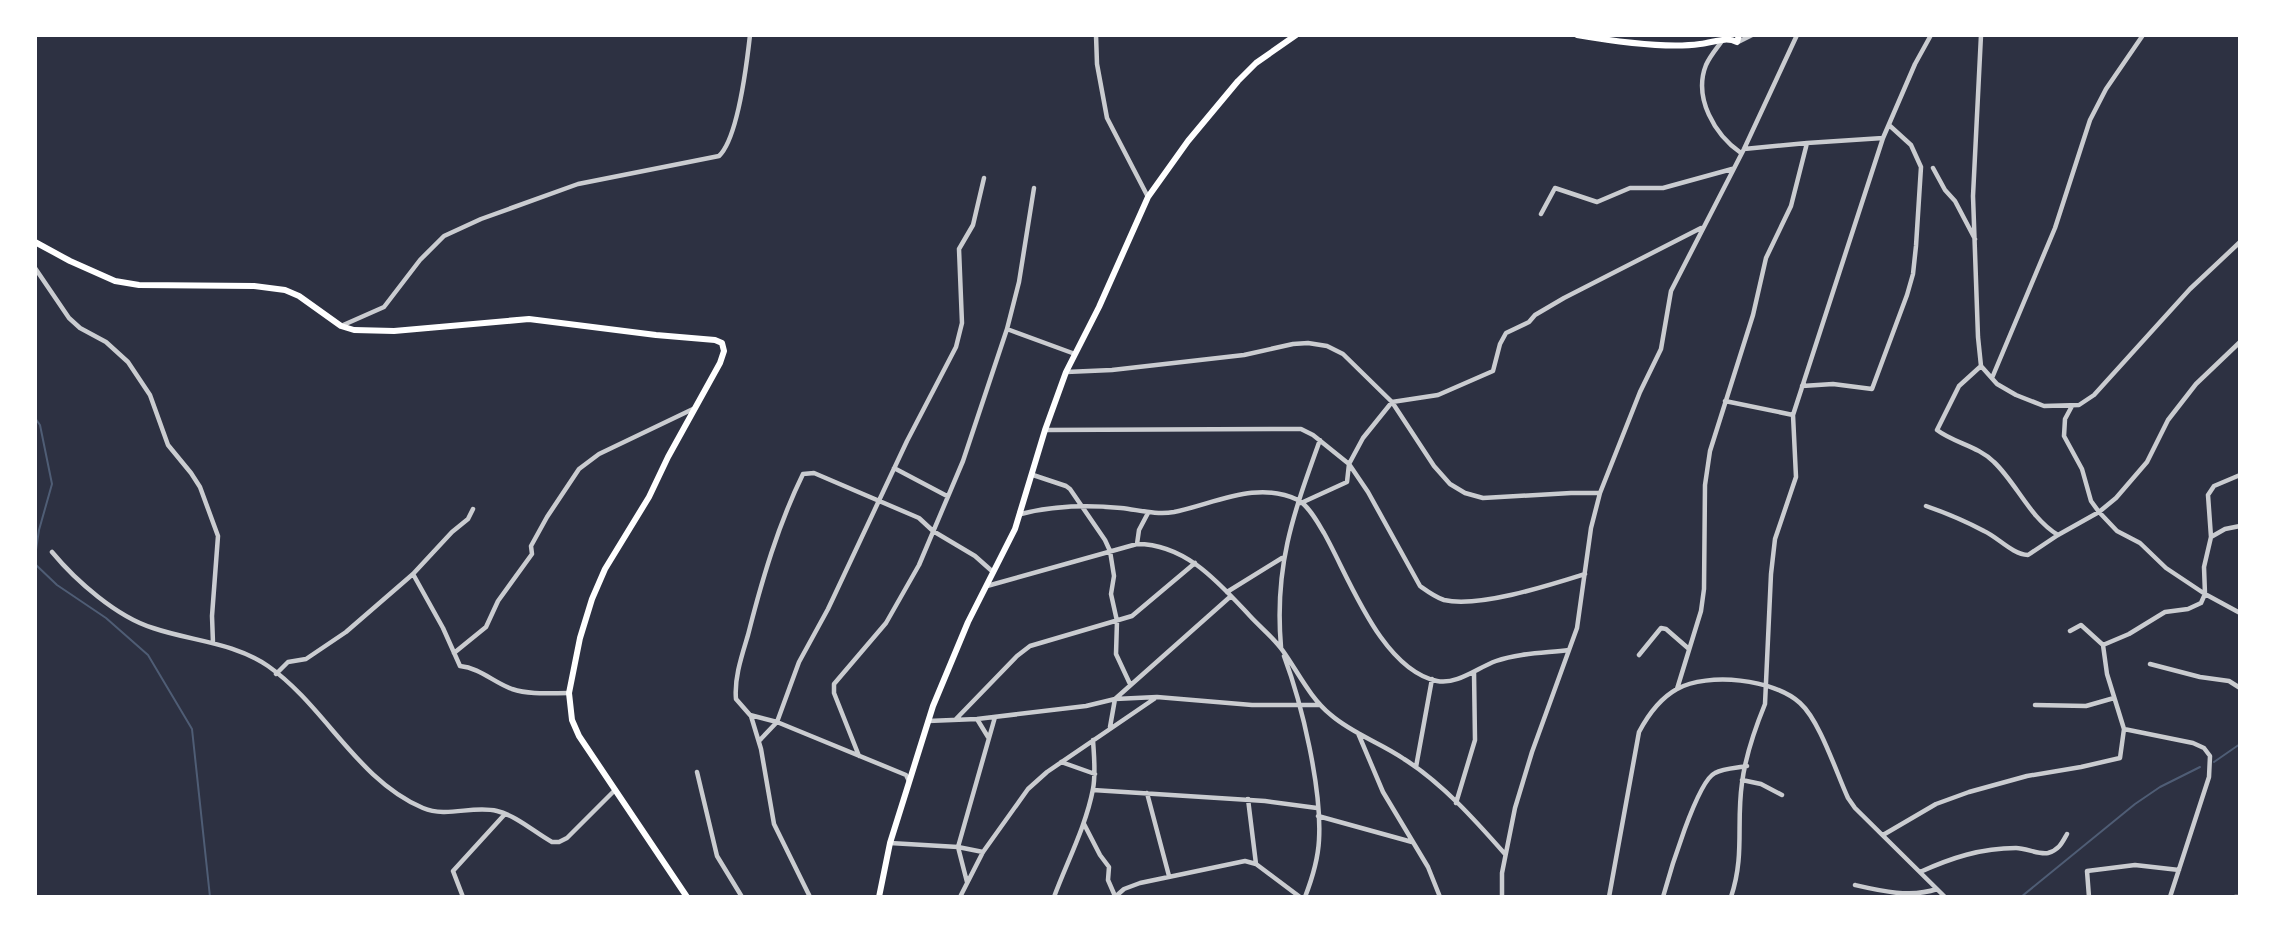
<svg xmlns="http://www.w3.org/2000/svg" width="2275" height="932" viewBox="0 0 2275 932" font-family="'Titillium Web',sans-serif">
  <rect width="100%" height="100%" fill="#2d3142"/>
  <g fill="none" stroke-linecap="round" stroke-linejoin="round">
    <!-- stream -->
    <path stroke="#4f5d75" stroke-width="2" d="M 35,418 L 40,425 L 52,484 L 39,530 L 35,556
      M 35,564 L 57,585 L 106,618 L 148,655 L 192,729 L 210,897
      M 2214,762 L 2240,744
      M 2021,897 L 2135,804 L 2160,787 L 2200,767"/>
    <!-- minor -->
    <path stroke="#caccd0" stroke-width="4.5" d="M 1096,35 L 1097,64 L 1107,118 L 1148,197
      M 1981,35 L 1973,196 L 1978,337 L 1981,366 L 1997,384 L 2016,395 L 2044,406 L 2079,405 L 2094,395 L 2190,289 L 2240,242
      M 1722,41 C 1717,48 1710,56 1706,65 C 1693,98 1715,135 1741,153
      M 1738,42 L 1752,35
      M 1744,149 L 1807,143
      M 1933,168 L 1945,190 L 1955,201 L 1975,239
      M 1541,214 L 1555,188 L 1597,202 L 1630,188 L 1663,188 L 1732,169
      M 35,268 L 69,318 L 80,328 L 106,342 L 128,362 L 150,395 L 168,445 L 191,473 L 200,487 L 218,536 L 212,616 L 213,643
      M 341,326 L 384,307 L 420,260 L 444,236 L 481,219 L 578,184 L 719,156 C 738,138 747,62 750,35
      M 1007,329 L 1019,282 L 1034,188
      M 1981,366 L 1959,386 L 1937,430 C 1954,443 1978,446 1994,462 C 2017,484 2030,518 2058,535
      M 1066,372 L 1112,370 L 1244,355 L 1293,344 L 1308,343 L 1327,346 L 1343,354 L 1392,402 L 1434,466 L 1450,484 L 1465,493 L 1483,498 L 1571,493 L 1600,493
      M 1992,378 L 2055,228 L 2090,120 L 2106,89 L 2143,35
      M 1802,386 L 1833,384 L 1872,389 L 1907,295 L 1913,274 L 1916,246 L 1921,167 L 1911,145 L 1889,125
      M 1725,401 L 1793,415
      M 2072,406 L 2065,419 L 2064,436 L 2082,469 L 2091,501 L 2099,512 L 2117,531 L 2140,543 L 2166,568 L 2205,594 L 2240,613
      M 1045,430 L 1301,429 L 1313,435 L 1349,464 L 1368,492 L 1420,586 C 1427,591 1435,597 1444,600 C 1479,608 1550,585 1585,574
      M 894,468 L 947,496
      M 1033,475 L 1066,486 L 1070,489 L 1105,540 L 1110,551 L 1114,576 L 1111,594 L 1117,621 L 1116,654 L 1130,684
      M 1301,503 L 1347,482 L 1349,464 L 1363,438 L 1392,402 L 1438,395 L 1493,371 L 1500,344 L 1506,333 L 1529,322 L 1535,315 L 1564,298 L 1701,228
      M 1926,506 C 1946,513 1965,521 1984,531 C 1999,538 2012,554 2028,555 L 2058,535 L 2099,512 L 2116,498 L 2147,462 L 2168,420 L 2196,384 L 2240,342
      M 1021,514 C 1052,506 1089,505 1121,508 C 1139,510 1156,515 1174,512 C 1214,504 1257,480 1298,500 C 1309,506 1318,523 1324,533 C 1349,577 1381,669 1437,681 C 1457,685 1477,668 1496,661 C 1519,653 1545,653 1569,650
      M 2211,537 L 2208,495 L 2214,486 L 2240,475
      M 1137,544 L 1139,530 L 1148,513
      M 52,552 C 76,581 117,617 153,628 C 191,641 233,642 268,666 C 325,706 357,780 423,808 C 447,818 473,805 497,811 C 517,816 534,832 552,842 L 559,842 L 567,838 L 615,790
      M 413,574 L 443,628 L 460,666 C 480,668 493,682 512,689 C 530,695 550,693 569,693
      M 987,586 L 1137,544 C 1186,544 1219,583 1250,616 C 1261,628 1274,638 1283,651 C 1298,672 1310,698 1331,715 C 1353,734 1381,743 1404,759 C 1442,783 1475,820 1505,854
      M 1227,592 L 1282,558
      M 2070,631 L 2081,625 L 2103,645
      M 1281,647 C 1274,566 1293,515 1320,440
      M 454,653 L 486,627 L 498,601 L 532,554 L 531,546 L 547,517 L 579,469 L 599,454 L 693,409
      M 1639,655 L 1661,628 L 1666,629 L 1689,649
      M 1284,656 C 1302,704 1322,789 1319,840 C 1318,860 1312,879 1305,897
      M 2150,664 L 2200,677 L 2229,681 L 2240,688
      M 276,674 L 288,662 L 306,659 L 346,632 L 413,574 L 452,532 L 468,519 L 473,509
      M 1677,689 L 1701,611 L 1704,589 L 1705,485 L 1710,451 L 1753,315 L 1766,258 L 1791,206 L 1807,143 L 1883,138
      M 2035,705 L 2086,706 L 2114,698
      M 751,716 L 761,749 L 774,824 L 810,897
      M 956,719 L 1017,656 L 1030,646 L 1132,616 L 1195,563
      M 977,719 L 988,737
      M 928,721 L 977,719 L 1086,706 L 1115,699 L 1157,697 L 1252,705 L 1320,705
      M 1110,727 L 1115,699 L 1231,596
      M 2124,729 L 2193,743 L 2204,748 L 2210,756 L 2209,777 L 2170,897
      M 1358,733 L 1383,792 L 1428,867 L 1440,897
      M 759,741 L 777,722 L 799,662 L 828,609 L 907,441 L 956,347 L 962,323 L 959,249 L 973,225 L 984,178
      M 859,756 L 834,693 L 834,684 L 886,623 L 919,565 L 963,461 L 1007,329 L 1075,354
      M 1061,762 L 1095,774
      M 1416,767 L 1432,679
      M 697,772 L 717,856 L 742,897
      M 1742,780 L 1761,784 L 1782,795
      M 909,781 L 906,775 L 777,722 L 750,715 L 736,699 C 734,678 742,655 748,635 C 762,580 778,525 803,474 L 814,473 L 919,518 L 933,531 L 975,556 L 993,572
      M 1093,790 L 1265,801 L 1317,808
      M 1147,793 L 1169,876
      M 1248,799 L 1256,864
      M 1456,803 L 1475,740 L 1474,672
      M 1318,816 L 1412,842
      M 1084,824 L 1100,855 L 1109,867 L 1108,880 L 1115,896
      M 1883,835 L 1936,804 L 1969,792 L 2027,776 L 2081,767 L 2120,758 L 2124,729 L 2107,674 L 2103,645 L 2129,634 L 2165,612 L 2188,609 L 2201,603 L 2205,594 L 2204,567 L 2211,537 L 2225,529 L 2240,526
      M 890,843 L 958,847 L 983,852
      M 1920,872 C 1951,858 1981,848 2016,848 C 2026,848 2039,855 2048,853 C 2059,850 2062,843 2067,834
      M 967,882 L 958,847 L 995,717
      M 1855,885 C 1881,891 1911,898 1937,889
      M 463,897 L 453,871 L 505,814
      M 960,897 L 983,852 L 1028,789 L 1047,772 L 1154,699
      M 1054,897 C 1067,862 1086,826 1093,789 C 1096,773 1094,757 1093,740
      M 1115,897 L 1124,889 L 1140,883 L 1245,861 L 1256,864 L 1300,897
      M 1502,897 L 1502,873 L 1515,808 L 1532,752 L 1577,628 L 1591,528 L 1600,493 L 1640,392 L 1661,349 L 1671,291 L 1744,149 L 1797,35
      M 1609,897 L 1639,732 C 1648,715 1659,699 1677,689 C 1708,672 1774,679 1800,703 C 1820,721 1836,772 1848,798 L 1855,808 L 1945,897
      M 1663,897 C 1669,875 1697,781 1715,773 C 1724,768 1737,768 1747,766
      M 1731,897 C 1745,855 1736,824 1742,783 C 1745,759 1756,726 1765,704 L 1771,574 L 1775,539 L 1796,477 L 1793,415 L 1883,138 L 1915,64 L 1931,35
      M 2089,897 L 2087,871 L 2135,865 L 2179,870
      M 2235,897 L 2240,897"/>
    <!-- secondary -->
    <path stroke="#fff" stroke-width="6" d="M 1577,35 C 1612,41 1665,49 1700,44 C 1713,43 1725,36 1737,42 L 1739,35
      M 35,242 L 70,261 L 115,281 L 139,285 L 254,286 L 285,290 L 299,296 L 341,326 L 354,330 L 394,331 L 529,319 L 656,335 L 715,340 L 722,343 L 724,351 L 720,363 L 668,457 L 649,497 L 605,569 L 592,599 L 580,638 L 569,693 L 572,720 L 579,736 L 687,897
      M 879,897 L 890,843 L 933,706 L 968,622 L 1015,529 L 1045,430 L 1066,372 L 1099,307 L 1148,197 L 1188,141 L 1238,81 L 1256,63 L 1296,35"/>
  </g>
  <!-- border -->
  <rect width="2275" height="932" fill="none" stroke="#ffffff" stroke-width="74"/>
</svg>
